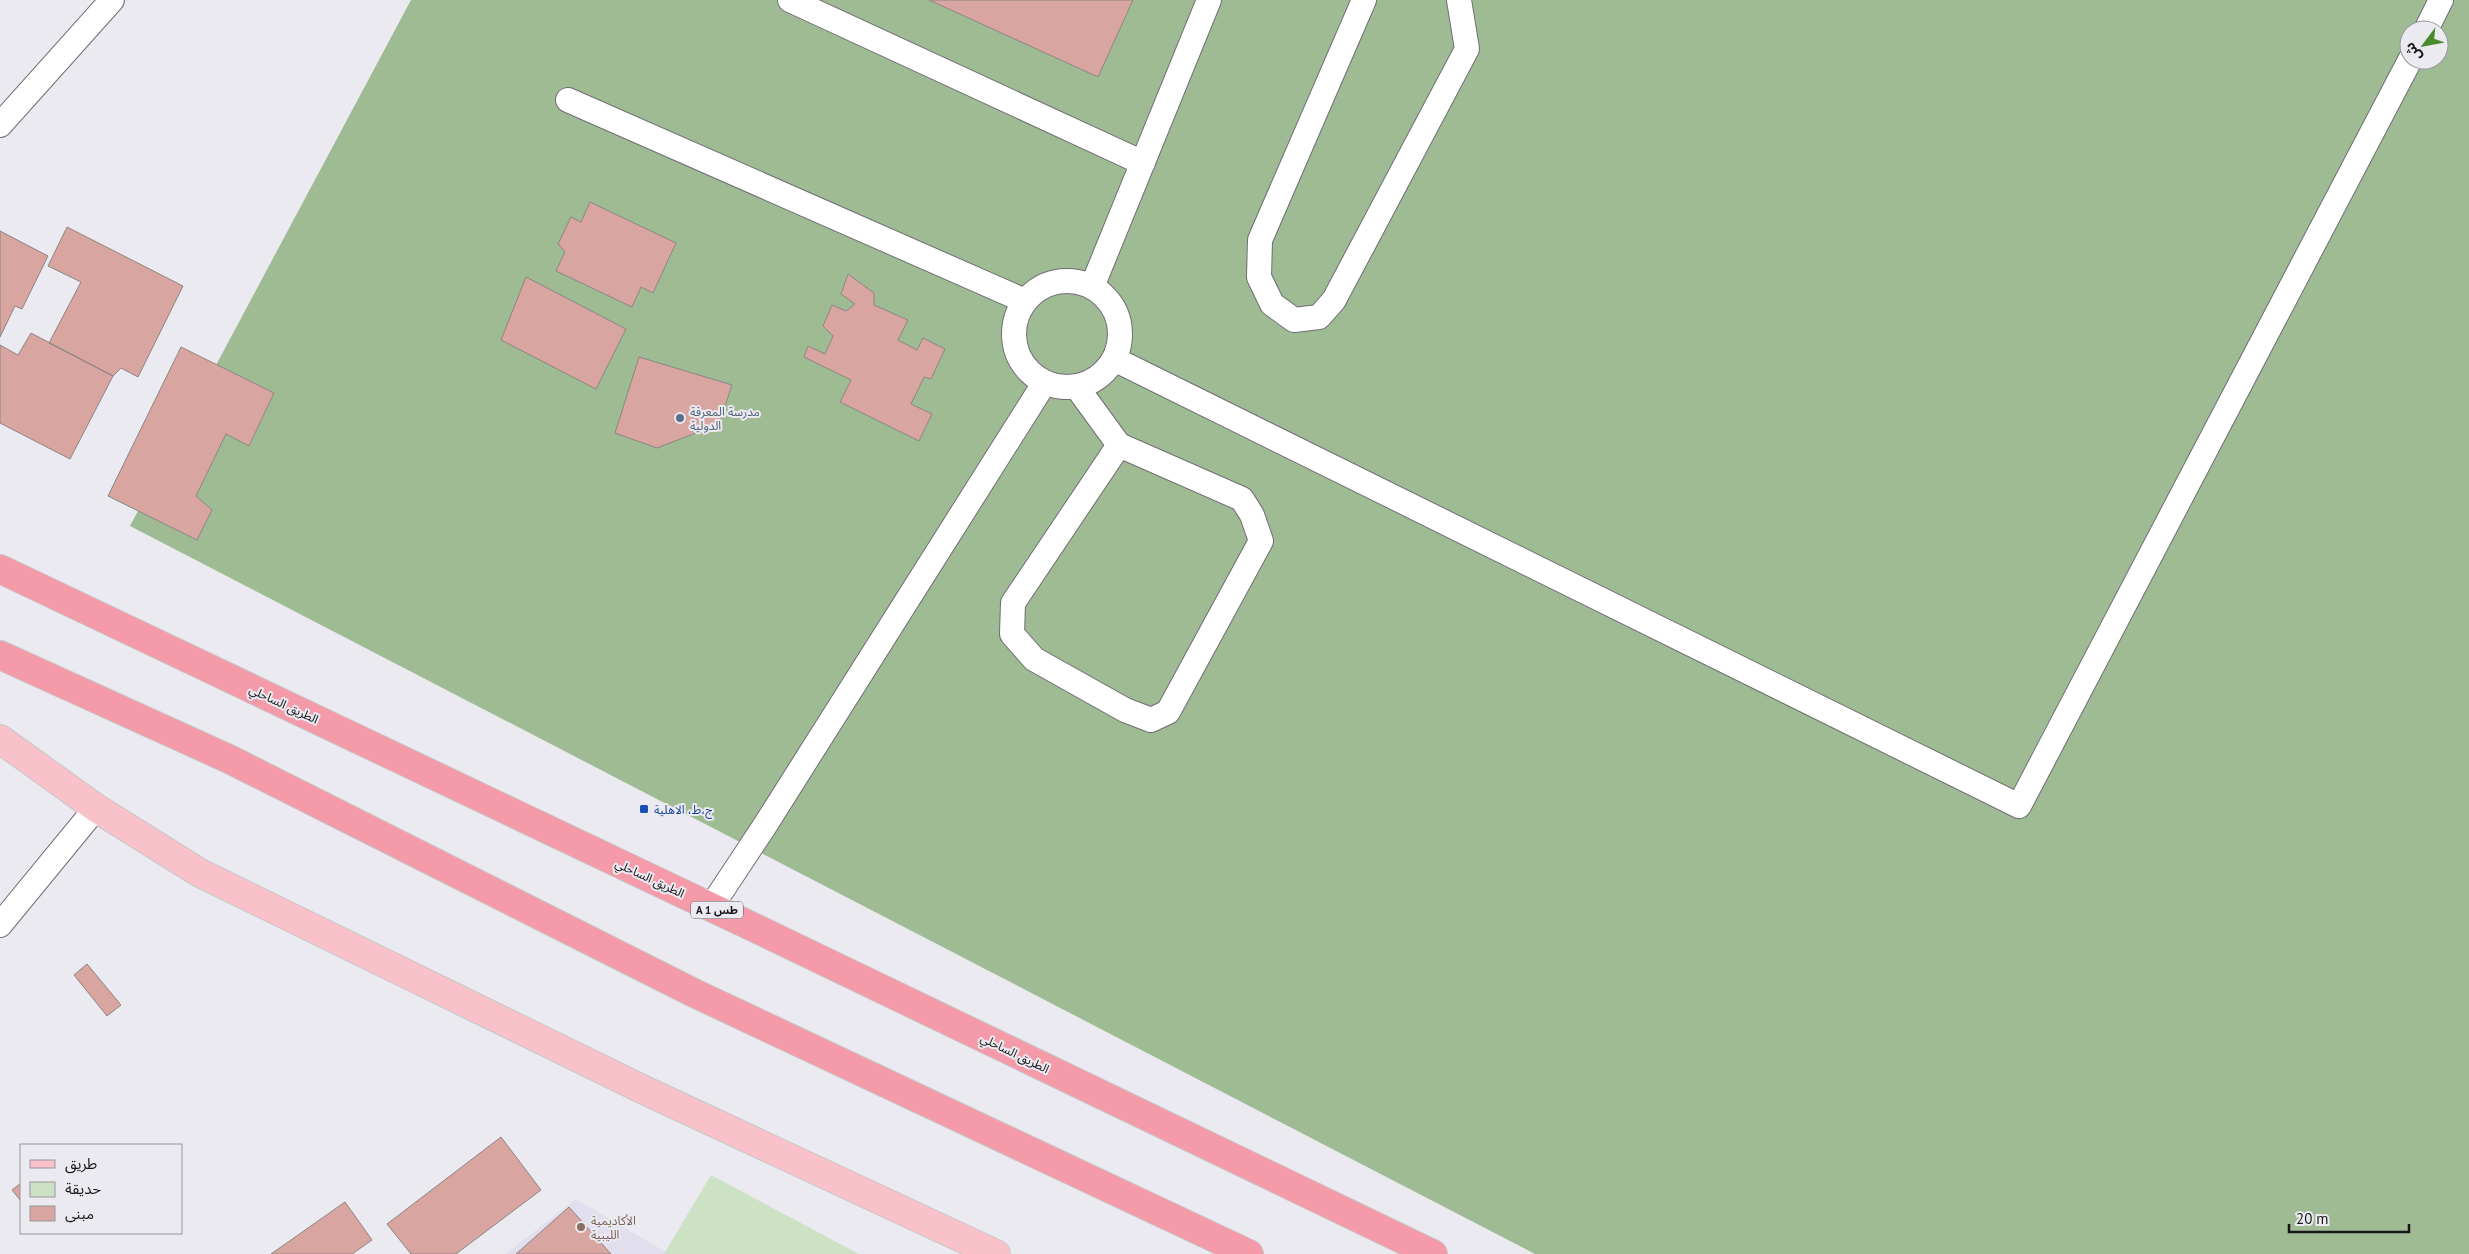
<svg xmlns="http://www.w3.org/2000/svg" width="2469" height="1254" viewBox="0 0 2469 1254" font-family="'PT Sans','Noto Sans Arabic',sans-serif">
  <rect width="100%" height="100%" fill="#eceaf1"/>
  <!-- built -->
  <path fill="#e1deed" d="M 576,1199 L 669,1254 L 505,1254 Z"/>
  <!-- green -->
  <path fill="#cde1c5" d="M 711,1175 L 859,1254 L 664,1254 Z"/>
  <!-- forest -->
  <path fill="#9fbb94" fill-rule="evenodd" d="M 411,0 L 2469,0 L 2469,1254 L 1535,1254 L 130,526 ZM 2409,30 L 2439,30 L 2439,60 L 2409,60 Z"/>
  <!-- building -->
  <path fill="#d9a5a1" stroke="#8c8584" d="M 929,0 L 1133,0 L 1098,77 Z
    M 590,202 L 676,243 L 653,293 L 641,287 L 632,307 L 556,271 L 565,252 L 558,244 L 571,217 L 581,222 Z
    M 67,227 L 183,286 L 138,377 L 121,368 L 113,376 L 49,343 L 81,282 L 48,266 Z
    M 0,231 L 48,256 L 22,309 L 15,306 L 0,337 Z
    M 848,274 L 874,293 L 874,305 L 908,320 L 898,340 L 917,350 L 923,338 L 945,349 L 931,379 L 924,377 L 911,404 L 932,414 L 919,441 L 840,402 L 851,380 L 804,357 L 808,346 L 825,354 L 833,336 L 823,326 L 832,305 L 846,311 L 855,304 L 841,294 Z
    M 526,277 L 626,329 L 596,389 L 501,340 Z
    M 31,333 L 113,376 L 70,459 L 0,423 L 0,345 L 18,355 Z
    M 181,347 L 274,393 L 249,446 L 226,434 L 196,496 L 212,510 L 197,540 L 108,496 Z
    M 639,357 L 732,385 L 719,424 L 657,448 L 615,433 Z
    M 87,964 L 121,1005 L 107,1016 L 74,975 Z
    M 501,1137 L 541,1190 L 456,1254 L 411,1254 L 387,1224 Z
    M 21,1183 L 21,1201 L 12,1190 Z
    M 345,1202 L 372,1240 L 352,1254 L 271,1254 Z
    M 569,1207 L 611,1254 L 516,1254 Z"/>
  <g fill="none" stroke-linecap="round" stroke-linejoin="round">
    <defs>
      <path id="lane" d="M 790,0 L 1143,163
        M 1364,0 L 1260,240 L 1259,277 L 1272,304 L 1294,320 L 1319,317 L 1334,300 L 1467,49 L 1459,0
        M 2426,30 L 2441,0
        M 568,100 L 1025,301
        M 0,125 L 112,0
        M1014 334a53 53 0 1 1 106 0a53 53 0 1 1-106 0Z
        M 1092,287 L 1209,0
        M 1114,359 L 2019,806 L 2410,60
        M 1076,386 L 1119,445 L 1242,499 L 1252,515 L 1261,541 L 1168,712 L 1151,720 L 1125,710 L 1034,659 L 1012,634 L 1013,603 L 1119,445
        M 711,907 L 764,827 L 1045,382
        M 0,925 L 96,808"/>
      <path id="primary" d="M 0,739 L 96,808 L 200,873 L 644,1090 L 996,1254"/>
      <path id="highway" d="M 0,569 L 755,928 L 1433,1254
        M 0,655 L 229,759 L 694,993 L 1249,1254"/>
    </defs>
    <!-- lane casing -->
    <use href="#lane" stroke="#6f6e74" stroke-width="26"/>
    <!-- primary casing -->
    <use href="#primary" stroke="#c7c7c8" stroke-width="30"/>
    <!-- highway casing -->
    <use href="#highway" stroke="#c7c7c8" stroke-width="30"/>
    <!-- lane -->
    <use href="#lane" stroke="#fff" stroke-width="24"/>
    <!-- primary -->
    <use href="#primary" stroke="#f9c2cb" stroke-width="28"/>
    <!-- highway -->
    <use href="#highway" stroke="#f59aa8" stroke-width="28"/>
  </g>
  <!-- markers -->
  <circle fill="#5c6f8a" stroke="#eceaf1" stroke-width="2" cx="680" cy="418" r="5"/>
  <rect fill="#1a4fb4" stroke="#eceaf1" stroke-width="2" x="639" y="804" width="10" height="10" rx="2.5"/>
  <circle fill="#8d6e63" stroke="#eceaf1" stroke-width="2" cx="581" cy="1227" r="5"/>
  <g text-anchor="middle" dominant-baseline="central" stroke-width="4" stroke-linejoin="round" paint-order="stroke">
    <!-- shield labels -->
    <rect fill="#eceaf1" stroke="#57565a" stroke-width="1" x="691" y="901.5" width="52" height="17" rx="4"/>
    <g font-size="11" font-weight="bold" fill="#171719">
      <text x="717" y="910">A 1 طس</text>
    </g>
    <!-- service labels -->
    <g font-size="12" fill="#4e5e75" stroke="#eceaf1" text-anchor="start">
      <text x="690" y="411">مدرسة المعرفة<tspan x="690" dy="14">الدولية</tspan></text>
    </g>
    <!-- street labels -->
    <g font-size="12" fill="#171719" stroke="#eceaf1">
      <text transform="translate(284 704) rotate(25)">الطريق الساحلي</text>
      <text transform="translate(650 878) rotate(25)">الطريق الساحلي</text>
      <text transform="translate(1015 1053) rotate(26)">الطريق الساحلي</text>
    </g>
    <!-- transit labels -->
    <g font-size="12" fill="#164399" stroke="#eceaf1" text-anchor="start">
      <text x="654" y="809">ج،ط، الاهلية</text>
    </g>
    <!-- education labels -->
    <g font-size="12" fill="#785e54" stroke="#eceaf1" text-anchor="start">
      <text x="591" y="1220">الأكاديمية<tspan x="591" dy="14">الليبية</tspan></text>
    </g>
  </g>
  <!-- legend -->
  <rect x="20" y="1144" width="162" height="90" fill="#eceaf1" stroke="#97969b"/>
  <rect x="30" y="1160" width="25" height="8" fill="#f9c2cb" stroke="#97969b"/>
  <text x="65" y="1169" font-size="15" fill="#171719">طريق</text>
  <rect x="30" y="1182" width="25" height="15" fill="#cde1c5" stroke="#97969b"/>
  <text x="65" y="1194" font-size="15" fill="#171719">حديقة</text>
  <rect x="30" y="1206" width="25" height="15" fill="#d9a5a1" stroke="#97969b"/>
  <text x="65" y="1219" font-size="15" fill="#171719">مبنى</text>
  <!-- north arrow -->
  <g transform="translate(2424 45) rotate(238)"><circle r="24" fill="#eceaf1" stroke="#97969b"/>
  <path d="M0-4L9 19L0 12L-9 19Z" fill="#488a2c"/>
  <text y="-8" font-size="14" font-weight="bold" text-anchor="middle" fill="#171719">ش</text>
  </g>
  <!-- scale -->
  <path d="M2289 1224v8h120v-8" fill="none" stroke="#171719" stroke-width="2.5"/>
  <text x="2296" y="1224" font-size="15" fill="#171719" stroke="#eceaf1" stroke-width="4" paint-order="stroke">20 m</text>
</svg>
